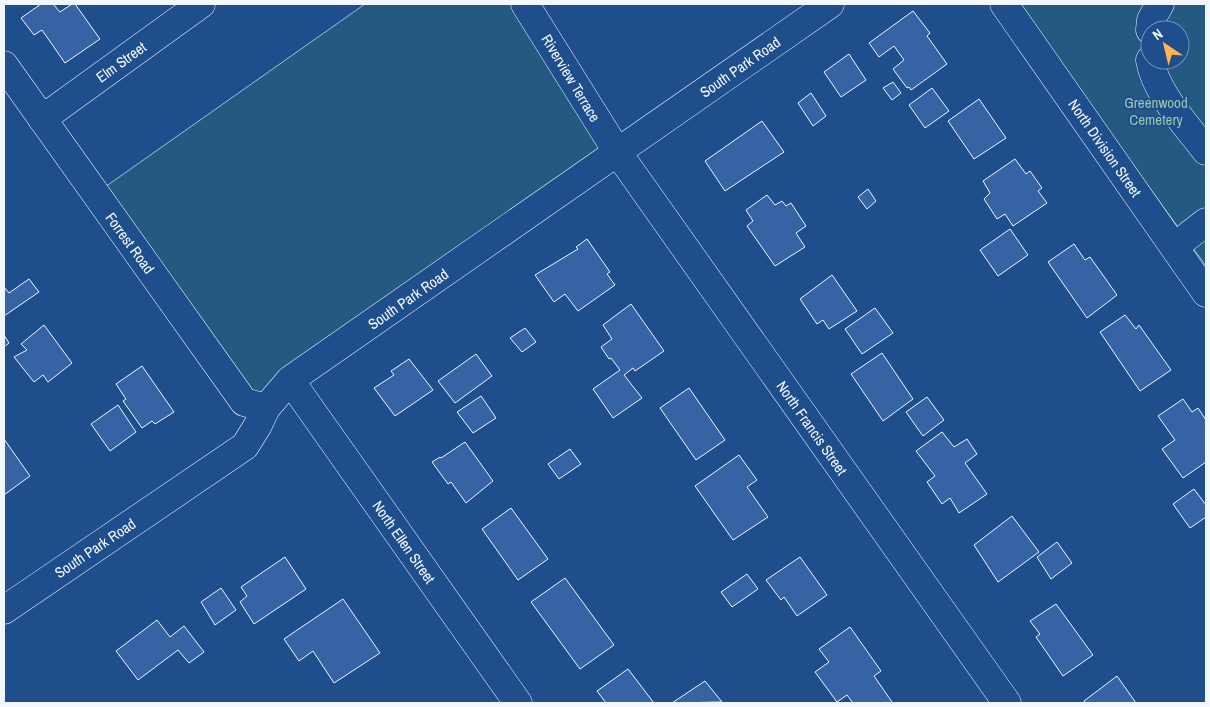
<svg xmlns="http://www.w3.org/2000/svg" width="1210" height="707" viewBox="0 0 1210 707" font-family="'Archivo Narrow',sans-serif">
  <rect width="100%" height="100%" fill="#1f4e8c"/>
  <!-- green -->
  <path fill="#245a82" stroke="#a8bbd7" fill-rule="evenodd" d="M 365,4 L 519,4 L 618,153 L 266,408 L 95,194 Z
    M 1017,4 L 1206,4 L 1206,266 ZM 1150,30 L 1180,30 L 1180,60 L 1150,60 Z"/>
  <!-- building -->
  <path fill="#3563a3" stroke="#f2f6ff" d="M 41,4 L 53,4 L 60,12 L 72,4 L 75,4 L 100,39 L 65,63 L 42,30 L 34,35 L 21,18 Z
    M 913,11 L 930,33 L 927,36 L 947,64 L 911,90 L 909,87 L 907,88 L 893,69 L 904,60 L 894,46 L 879,57 L 869,43 Z
    M 849,54 L 866,80 L 841,97 L 824,72 Z
    M 893,82 L 901,93 L 892,100 L 883,88 Z
    M 932,88 L 949,111 L 925,128 L 909,105 Z
    M 811,93 L 826,116 L 813,126 L 798,103 Z
    M 979,99 L 1006,138 L 974,159 L 948,121 Z
    M 762,121 L 784,152 L 725,191 L 705,161 Z
    M 1015,159 L 1026,174 L 1030,171 L 1042,188 L 1038,191 L 1047,203 L 1013,226 L 1005,214 L 997,219 L 984,199 L 990,193 L 983,181 Z
    M 868,189 L 876,201 L 867,209 L 858,197 Z
    M 767,195 L 775,205 L 782,201 L 786,206 L 791,203 L 806,226 L 796,233 L 805,247 L 775,266 L 747,226 L 753,221 L 746,210 Z
    M 1010,229 L 1028,255 L 998,276 L 980,250 Z
    M 587,239 L 610,272 L 607,274 L 615,285 L 578,311 L 565,294 L 554,302 L 535,275 L 578,249 L 576,247 Z
    M 1074,244 L 1085,260 L 1090,257 L 1117,295 L 1087,318 L 1048,262 Z
    M 832,275 L 857,311 L 829,329 L 823,320 L 817,324 L 800,299 Z
    M 29,279 L 39,292 L 4,316 L 4,287 L 9,293 Z
    M 631,304 L 664,351 L 635,371 L 633,368 L 624,375 L 642,398 L 613,418 L 593,389 L 620,370 L 611,358 L 609,359 L 601,347 L 612,339 L 603,325 Z
    M 875,308 L 893,333 L 862,354 L 845,329 Z
    M 1125,315 L 1136,329 L 1139,325 L 1171,370 L 1140,391 L 1100,332 Z
    M 44,325 L 72,363 L 48,382 L 43,375 L 34,382 L 14,357 L 27,350 L 21,344 Z
    M 525,328 L 536,342 L 522,352 L 510,338 Z
    M 4,335 L 9,343 L 4,347 Z
    M 882,353 L 913,399 L 883,421 L 851,374 Z
    M 476,354 L 492,376 L 455,403 L 438,381 Z
    M 409,359 L 433,390 L 395,416 L 374,388 L 394,375 L 391,371 Z
    M 142,366 L 174,412 L 155,424 L 152,421 L 142,428 L 123,401 L 126,399 L 116,384 Z
    M 689,388 L 725,440 L 696,460 L 660,408 Z
    M 481,396 L 496,418 L 473,433 L 457,412 Z
    M 927,397 L 944,420 L 923,436 L 906,412 Z
    M 1183,399 L 1192,412 L 1198,408 L 1206,420 L 1206,462 L 1183,478 L 1162,449 L 1175,440 L 1158,416 Z
    M 118,405 L 136,432 L 110,451 L 91,424 Z
    M 942,432 L 954,447 L 967,439 L 977,454 L 965,463 L 987,494 L 959,513 L 950,498 L 942,504 L 927,482 L 935,476 L 916,451 Z
    M 4,439 L 30,476 L 4,495 Z
    M 465,442 L 493,481 L 466,503 L 451,482 L 448,484 L 432,462 L 440,457 L 441,458 Z
    M 570,449 L 581,464 L 559,479 L 548,464 Z
    M 739,455 L 757,480 L 747,487 L 768,517 L 733,540 L 695,486 Z
    M 1194,489 L 1206,505 L 1206,517 L 1190,528 L 1173,504 Z
    M 511,508 L 548,559 L 518,580 L 482,529 Z
    M 1012,516 L 1039,552 L 998,582 L 974,545 Z
    M 1057,542 L 1072,563 L 1051,579 L 1037,557 Z
    M 285,557 L 306,589 L 254,624 L 240,602 L 247,596 L 241,587 Z
    M 800,557 L 827,595 L 797,616 L 784,597 L 781,600 L 766,580 Z
    M 747,574 L 758,589 L 732,607 L 721,592 Z
    M 565,578 L 614,645 L 580,669 L 531,602 Z
    M 221,588 L 236,610 L 215,625 L 201,602 Z
    M 343,599 L 380,653 L 334,683 L 313,651 L 299,661 L 284,639 Z
    M 1056,604 L 1093,655 L 1063,676 L 1036,637 L 1040,634 L 1030,621 Z
    M 157,620 L 170,637 L 184,626 L 204,652 L 189,663 L 178,650 L 138,680 L 116,651 Z
    M 850,627 L 881,671 L 874,676 L 892,702 L 890,703 L 853,703 L 847,695 L 837,702 L 815,672 L 829,662 L 819,649 Z
    M 628,669 L 654,703 L 606,703 L 597,691 Z
    M 1117,676 L 1136,703 L 1085,703 L 1084,701 Z
    M 705,681 L 722,702 L 672,703 Z"/>
  <g fill="none" stroke-linecap="round" stroke-linejoin="round">
    <defs>
      <path id="minor" d="M 525,4 L 618,153 L 1007,703
        M 1004,4 L 1206,293
        M 1150,30 L 1151,20 L 1160,4
        M 1150,60 C 1155,92 1187,126 1206,151
        M 4,65 L 244,402 L 266,408
        M 42,119 L 201,4
        M 1174,247 L 1206,222
        M 290,380 L 518,703
        M 4,610 L 245,446 L 258,425 L 266,408 L 290,380 L 830,4"/>
    </defs>
    <!-- minor casing -->
    <use href="#minor" stroke="#f2f6ff" stroke-width="29"/>
    <!-- minor -->
    <use href="#minor" stroke="#1f4e8c" stroke-width="28"/>
  </g>
  <g text-anchor="middle" dominant-baseline="central" stroke-width="4" stroke-linejoin="round" paint-order="stroke">
    <!-- street labels -->
    <g font-size="15" fill="#f2f6ff" stroke="#1f4e8c">
      <text transform="translate(121 62) rotate(-36)">Elm Street</text>
      <text transform="translate(740 67) rotate(-35)">South Park Road</text>
      <text transform="translate(571 78) rotate(59)">Riverview Terrace</text>
      <text transform="translate(1105 148) rotate(55)">North Division Street</text>
      <text transform="translate(130 243) rotate(54)">Forrest Road</text>
      <text transform="translate(408 299) rotate(-35)">South Park Road</text>
      <text transform="translate(812 428) rotate(55)">North Francis Street</text>
      <text transform="translate(404 542) rotate(55)">North Ellen Street</text>
      <text transform="translate(95 548) rotate(-34)">South Park Road</text>
    </g>
    <!-- park labels -->
    <g font-size="15" fill="#97c8a6" stroke="#1f4e8c">
      <text x="1156" y="102">Greenwood<tspan x="1156" dy="17">Cemetery</tspan></text>
    </g>
  </g>
  <!-- border -->
  <rect width="1210" height="707" fill="none" stroke="#f2f6ff" stroke-width="10"/>
  <!-- north arrow -->
  <g transform="translate(1165 45) rotate(325)"><circle r="24" fill="#1f4e8c" stroke="#7391ba"/>
  <path d="M0-4L9 19L0 12L-9 19Z" fill="#ffb74d"/>
  <text y="-8" font-size="14" font-weight="bold" text-anchor="middle" fill="#f2f6ff">N</text>
  </g>
</svg>
